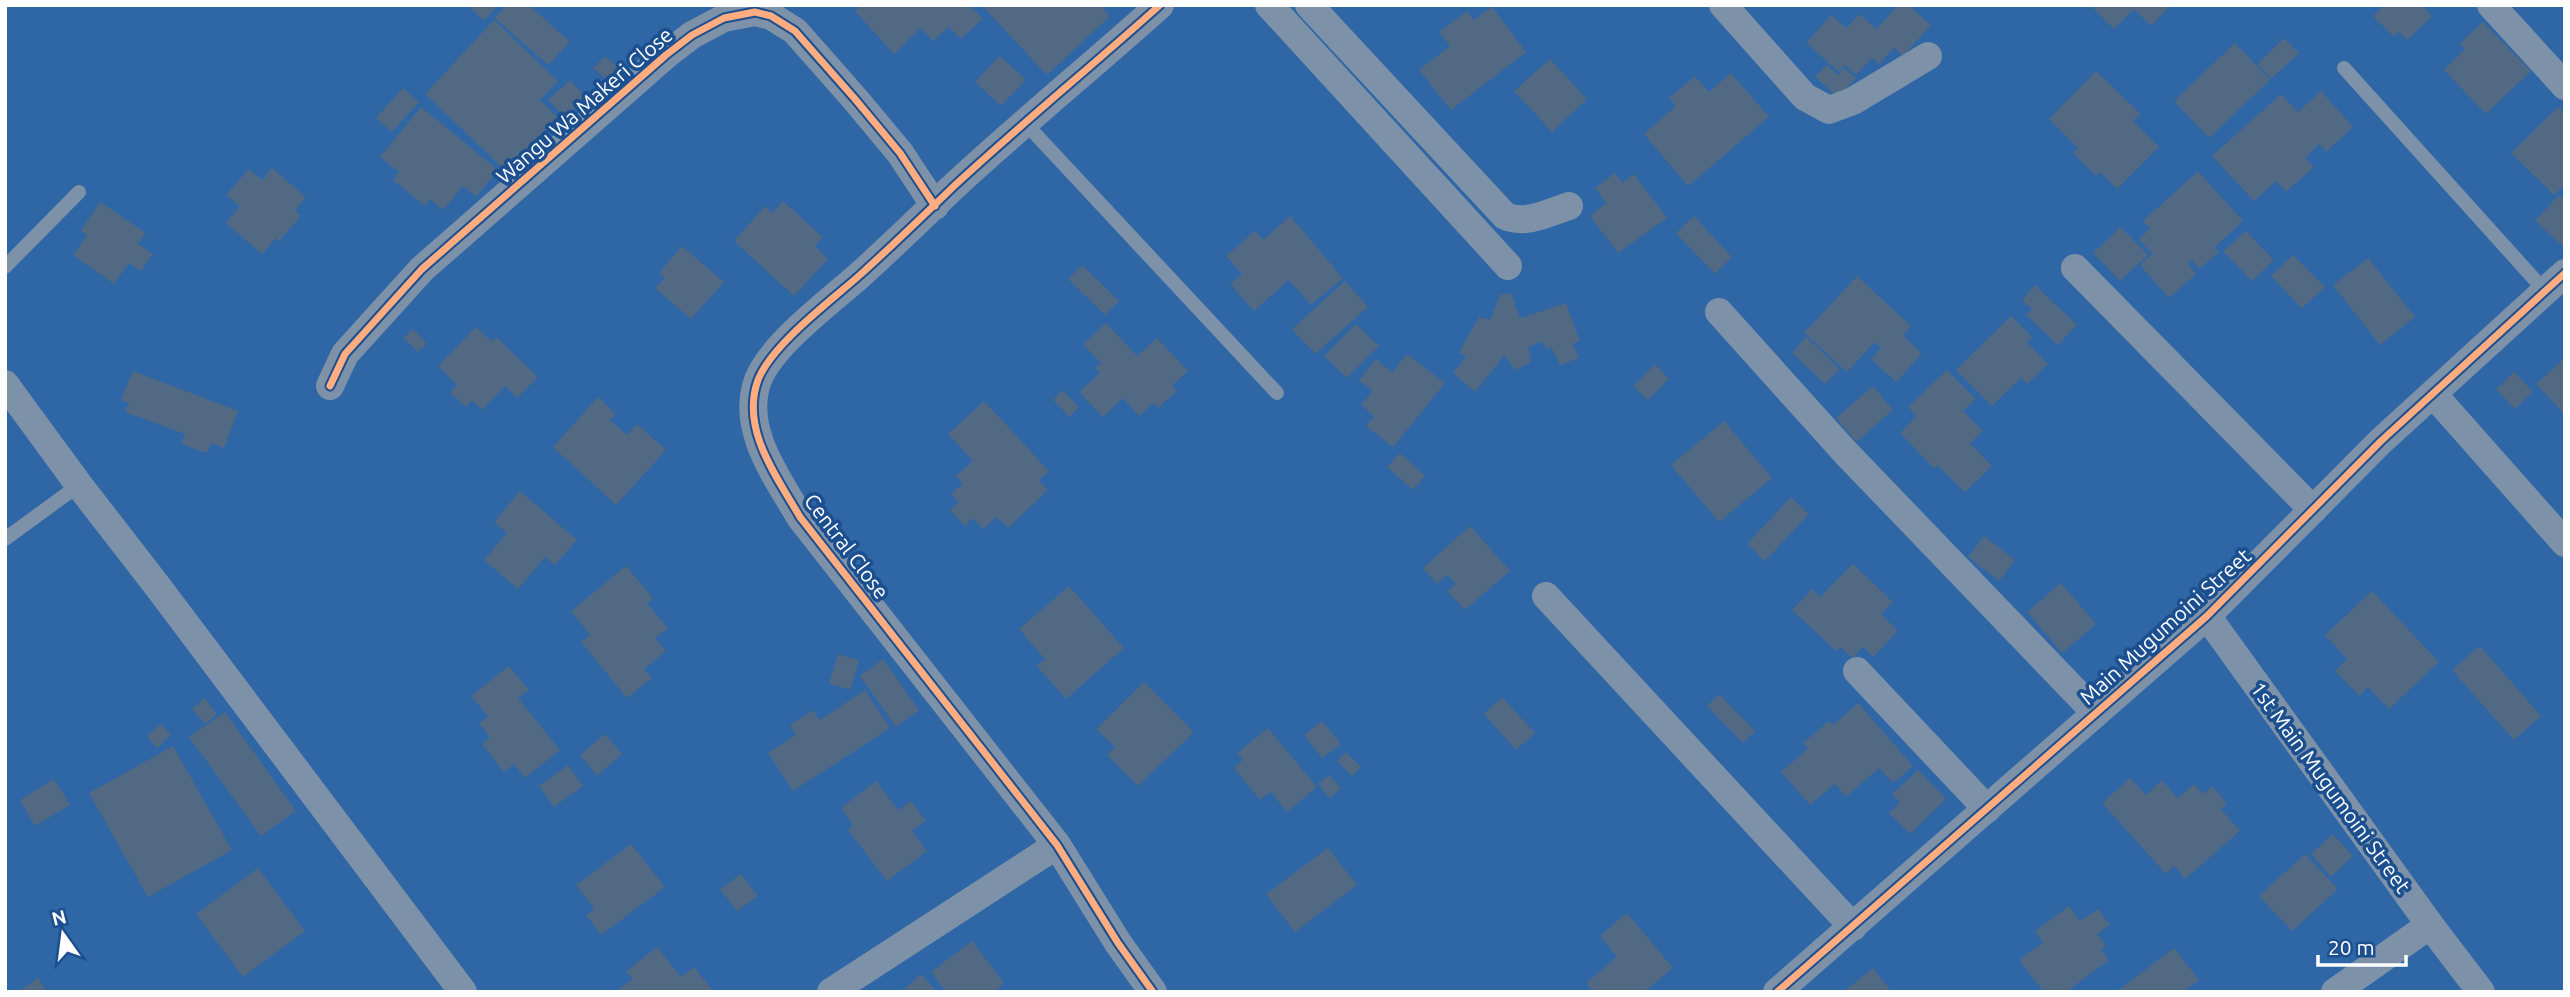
<svg xmlns="http://www.w3.org/2000/svg" width="2570" height="997" viewBox="0 0 2570 997" font-family="Ubuntu,sans-serif">
  <rect width="100%" height="100%" fill="#365274"/>
  <!-- green -->
  <path fill="#2f66a5" d="M 5,5 L 2565,5 L 2565,992 L 5,992 Z"/>
  <!-- building -->
  <path fill="#526984" d="M 467,5 L 498,5 L 484,21 Z
    M 506,5 L 529,5 L 570,42 L 548,65 L 495,18 Z
    M 861,5 L 970,5 L 983,19 L 961,39 L 949,27 L 933,41 L 921,28 L 894,54 L 855,11 Z
    M 981,5 L 1101,5 L 1110,16 L 1047,75 Z
    M 1898,5 L 1908,5 L 1931,25 L 1903,56 L 1894,48 L 1879,64 L 1872,58 L 1856,75 L 1845,65 L 1839,72 L 1806,43 L 1831,15 L 1846,28 L 1859,14 L 1877,29 Z
    M 2090,5 L 2171,5 L 2151,26 L 2134,9 L 2114,29 Z
    M 2385,5 L 2422,5 L 2432,16 L 2407,40 L 2399,32 L 2394,37 L 2373,16 Z
    M 1492,7 L 1526,52 L 1451,110 L 1419,70 L 1450,46 L 1439,32 L 1467,11 L 1474,20 Z
    M 494,20 L 558,81 L 540,100 L 557,117 L 506,171 L 425,94 Z
    M 2483,22 L 2531,71 L 2486,114 L 2444,70 L 2465,49 L 2460,43 Z
    M 2284,38 L 2299,53 L 2271,79 L 2257,64 Z
    M 2235,43 L 2270,80 L 2209,138 L 2174,101 Z
    M 605,56 L 619,68 L 608,81 L 593,68 Z
    M 1000,56 L 1026,80 L 1001,106 L 975,82 Z
    M 1550,59 L 1587,99 L 1552,132 L 1514,91 Z
    M 1827,65 L 1838,75 L 1844,68 L 1856,78 L 1838,97 L 1815,77 Z
    M 2096,71 L 2141,114 L 2133,121 L 2159,147 L 2117,189 L 2100,172 L 2096,176 L 2073,153 L 2078,148 L 2049,119 Z
    M 1731,73 L 1769,117 L 1688,186 L 1644,134 L 1676,106 L 1669,98 L 1695,76 L 1709,92 Z
    M 570,80 L 586,97 L 564,117 L 548,100 Z
    M 403,88 L 419,102 L 392,132 L 376,118 Z
    M 2321,91 L 2353,127 L 2326,152 L 2319,144 L 2305,158 L 2314,167 L 2286,192 L 2276,181 L 2254,201 L 2212,156 L 2281,94 L 2298,112 Z
    M 421,107 L 498,170 L 476,197 L 463,186 L 443,210 L 430,199 L 425,206 L 393,180 L 399,172 L 380,157 Z
    M 2558,107 L 2565,114 L 2565,185 L 2554,195 L 2511,153 Z
    M 272,168 L 306,197 L 295,211 L 301,216 L 279,241 L 276,238 L 262,254 L 226,223 L 240,206 L 226,195 L 249,169 L 262,180 Z
    M 2198,171 L 2243,221 L 2215,247 L 2219,252 L 2199,269 L 2192,260 L 2188,264 L 2196,274 L 2169,298 L 2140,265 L 2152,254 L 2139,239 L 2150,229 L 2143,221 Z
    M 1615,173 L 1622,183 L 1634,174 L 1667,218 L 1618,253 L 1590,216 L 1606,203 L 1595,188 Z
    M 2559,195 L 2565,201 L 2565,248 L 2535,221 Z
    M 783,201 L 823,237 L 815,246 L 828,259 L 794,296 L 734,241 L 765,206 L 773,213 Z
    M 100,202 L 146,233 L 138,244 L 153,254 L 141,271 L 129,263 L 114,284 L 73,255 L 87,235 L 81,230 Z
    M 1290,216 L 1343,278 L 1311,305 L 1289,280 L 1254,311 L 1230,284 L 1242,274 L 1226,256 L 1255,231 L 1263,240 Z
    M 1694,216 L 1732,257 L 1715,274 L 1676,233 Z
    M 2121,227 L 2148,255 L 2120,281 L 2093,253 Z
    M 2246,231 L 2274,260 L 2252,281 L 2223,251 Z
    M 682,246 L 724,282 L 691,319 L 655,288 L 665,278 L 659,273 Z
    M 2293,255 L 2325,287 L 2302,308 L 2271,276 Z
    M 2368,258 L 2415,317 L 2380,345 L 2333,285 Z
    M 1082,265 L 1119,301 L 1105,315 L 1068,279 Z
    M 1857,276 L 1911,326 L 1903,335 L 1922,354 L 1896,382 L 1871,359 L 1881,348 L 1875,342 L 1847,372 L 1804,333 Z
    M 1345,281 L 1368,307 L 1315,354 L 1292,329 Z
    M 2035,285 L 2077,325 L 2058,345 L 2026,315 L 2032,309 L 2022,300 Z
    M 1511,293 L 1520,318 L 1566,303 L 1580,341 L 1573,344 L 1579,358 L 1560,365 L 1552,348 L 1546,349 L 1543,341 L 1528,347 L 1531,362 L 1516,370 L 1504,356 L 1475,392 L 1453,373 L 1466,357 L 1459,352 L 1479,317 L 1490,320 L 1500,295 Z
    M 2011,316 L 2032,337 L 2027,342 L 2048,364 L 2027,384 L 2021,378 L 1992,406 L 1956,370 Z
    M 1106,323 L 1137,356 L 1157,338 L 1188,371 L 1172,386 L 1177,391 L 1158,408 L 1153,403 L 1139,416 L 1123,398 L 1103,417 L 1079,392 L 1100,373 L 1095,368 L 1101,363 L 1083,344 Z
    M 1356,324 L 1379,346 L 1347,378 L 1324,356 Z
    M 476,327 L 491,341 L 496,337 L 538,377 L 517,398 L 505,386 L 482,410 L 472,400 L 466,407 L 450,393 L 457,385 L 438,366 Z
    M 413,329 L 427,344 L 418,352 L 403,338 Z
    M 1806,337 L 1840,369 L 1825,384 L 1792,353 Z
    M 1407,354 L 1445,383 L 1393,447 L 1366,426 L 1374,416 L 1361,405 L 1373,391 L 1359,380 L 1376,359 L 1392,372 Z
    M 2565,358 L 2565,415 L 2536,384 Z
    M 1655,364 L 1669,379 L 1648,400 L 1633,386 Z
    M 1947,370 L 1976,399 L 1963,411 L 1983,431 L 1970,443 L 1992,466 L 1965,492 L 1937,465 L 1934,468 L 1900,433 L 1917,416 L 1908,407 Z
    M 133,371 L 238,411 L 224,448 L 211,443 L 207,453 L 181,444 L 185,434 L 125,412 L 129,403 L 121,400 Z
    M 2514,372 L 2533,392 L 2515,409 L 2496,389 Z
    M 1873,386 L 1893,410 L 1856,442 L 1836,418 Z
    M 1062,390 L 1079,407 L 1070,417 L 1053,400 Z
    M 598,397 L 616,414 L 610,420 L 627,435 L 637,424 L 666,450 L 616,505 L 553,447 Z
    M 984,401 L 1049,471 L 1039,480 L 1048,490 L 1008,528 L 997,517 L 983,529 L 973,518 L 965,526 L 950,510 L 959,502 L 951,494 L 963,483 L 956,476 L 973,461 L 948,434 Z
    M 1724,421 L 1772,478 L 1719,522 L 1671,465 Z
    M 1400,453 L 1425,476 L 1413,490 L 1387,467 Z
    M 520,491 L 577,540 L 555,565 L 545,557 L 518,589 L 484,560 L 507,533 L 494,522 Z
    M 1791,497 L 1809,514 L 1765,561 L 1747,544 Z
    M 1470,526 L 1510,571 L 1465,610 L 1447,591 L 1456,584 L 1447,575 L 1437,584 L 1423,568 Z
    M 1984,536 L 2015,560 L 1999,581 L 1968,557 Z
    M 1853,564 L 1893,602 L 1881,614 L 1898,631 L 1873,657 L 1863,647 L 1853,658 L 1840,647 L 1836,651 L 1792,610 L 1812,589 L 1820,597 Z
    M 626,566 L 653,598 L 647,603 L 668,628 L 655,638 L 666,651 L 644,669 L 652,678 L 627,698 L 581,642 L 590,635 L 571,611 Z
    M 2061,583 L 2096,624 L 2062,653 L 2027,612 Z
    M 1069,586 L 1124,648 L 1066,699 L 1037,666 L 1045,659 L 1019,629 Z
    M 2372,591 L 2439,662 L 2389,709 L 2368,687 L 2359,696 L 2335,671 L 2347,659 L 2325,635 Z
    M 2480,646 L 2541,716 L 2514,740 L 2452,670 Z
    M 838,654 L 859,660 L 850,690 L 829,684 Z
    M 883,659 L 919,710 L 896,727 L 860,676 Z
    M 509,666 L 529,690 L 518,698 L 560,750 L 525,778 L 514,764 L 504,772 L 482,744 L 490,737 L 479,723 L 488,716 L 471,696 Z
    M 1144,682 L 1194,732 L 1138,786 L 1107,755 L 1115,747 L 1096,729 Z
    M 865,690 L 890,728 L 793,791 L 768,753 L 796,735 L 790,725 L 813,710 L 820,720 Z
    M 1719,694 L 1755,731 L 1743,743 L 1707,706 Z
    M 1502,697 L 1535,733 L 1516,750 L 1484,714 Z
    M 204,698 L 217,714 L 205,724 L 192,709 Z
    M 1858,703 L 1913,766 L 1893,783 L 1879,768 L 1846,797 L 1835,784 L 1810,805 L 1781,772 L 1808,749 L 1803,743 L 1829,721 L 1833,725 Z
    M 225,712 L 296,811 L 261,836 L 189,737 Z
    M 1322,721 L 1341,744 L 1322,758 L 1304,735 Z
    M 161,724 L 171,735 L 157,748 L 147,736 Z
    M 1268,728 L 1317,787 L 1287,812 L 1271,792 L 1260,800 L 1234,768 L 1243,760 L 1237,753 Z
    M 605,734 L 622,754 L 597,776 L 580,755 Z
    M 173,746 L 232,850 L 148,897 L 89,793 Z
    M 1346,752 L 1361,767 L 1352,776 L 1337,761 Z
    M 568,765 L 583,786 L 554,807 L 539,786 Z
    M 1918,770 L 1946,799 L 1910,834 L 1889,813 L 1900,802 L 1892,794 Z
    M 1329,775 L 1341,788 L 1330,798 L 1318,784 Z
    M 2130,778 L 2146,795 L 2162,780 L 2178,798 L 2194,784 L 2203,794 L 2212,786 L 2227,803 L 2221,809 L 2240,831 L 2185,879 L 2174,866 L 2166,874 L 2102,803 Z
    M 54,779 L 70,805 L 35,826 L 20,800 Z
    M 876,781 L 898,810 L 911,801 L 926,821 L 912,831 L 927,851 L 887,881 L 848,830 L 853,825 L 841,808 Z
    M 2333,834 L 2353,856 L 2331,877 L 2311,854 Z
    M 631,844 L 665,887 L 601,935 L 586,915 L 594,909 L 576,885 Z
    M 1328,848 L 1357,885 L 1295,932 L 1266,894 Z
    M 2305,854 L 2338,889 L 2292,931 L 2259,896 Z
    M 258,868 L 305,931 L 243,977 L 196,914 Z
    M 741,874 L 758,896 L 737,911 L 720,889 Z
    M 2069,906 L 2080,921 L 2098,909 L 2110,925 L 2097,934 L 2106,946 L 2101,950 L 2109,960 L 2066,992 L 2044,992 L 2019,960 L 2043,942 L 2035,931 Z
    M 1627,913 L 1673,968 L 1644,992 L 1594,992 L 1586,983 L 1617,957 L 1600,936 Z
    M 972,941 L 1004,983 L 995,992 L 946,992 L 931,972 Z
    M 657,947 L 681,977 L 694,967 L 714,992 L 619,992 L 618,990 L 633,979 L 626,971 Z
    M 2174,948 L 2199,980 L 2183,992 L 2116,992 Z
    M 1873,968 L 1892,992 L 1843,992 Z
    M 921,974 L 937,992 L 901,992 Z
    M 38,978 L 47,992 L 18,992 Z"/>
  <g fill="none" stroke-linecap="round" stroke-linejoin="round">
    <!-- service -->
    <path stroke="#7d92a8" stroke-width="14" d="M 2344,68 L 2545,291
      M 1026,124 L 1277,393
      M 5,267 L 79,192
      M 5,539 L 79,485"/>
    <!-- minor -->
    <path stroke="#7d92a8" stroke-width="28" d="M 1269,5 L 1508,266
      M 1309,5 L 1505,216 C 1526,225 1548,213 1569,206
      M 1723,5 L 1805,97 L 1829,110 L 1853,101 L 1928,56
      M 2491,5 L 2565,86
      M 2075,268 L 2313,510
      M 1719,312 L 1845,452 L 2095,712
      M 5,384 L 79,485 L 155,583 L 463,992
      M 330,386 L 345,354 L 422,269 L 666,55 L 692,35 L 724,18 L 755,12 L 771,16 L 795,31 L 855,99 L 900,153 L 935,206
      M 2433,394 L 2565,543
      M 1546,596 L 1853,927
      M 2207,616 L 2430,925 L 2481,992
      M 1857,671 L 1987,809
      M 831,992 L 1057,845
      M 1153,992 L 1118,943 L 1057,845 L 800,517 C 777,477 740,429 758,380 C 772,344 831,301 861,274 C 892,246 923,216 953,187 C 1020,125 1092,66 1160,5
      M 1777,992 L 2207,616 L 2381,441 L 2565,273
      M 2335,992 L 2430,925"/>
    <defs>
      <path id="cycleway" d="M 330,386 L 345,354 L 422,269 L 666,55 L 692,35 L 724,18 L 755,12 L 771,16 L 795,31 L 855,99 L 900,153 L 935,206
        M 1153,992 L 1118,943 L 1057,845 L 800,517 C 777,477 740,429 758,380 C 772,344 831,301 861,274 C 892,246 923,216 953,187 C 1020,125 1092,66 1160,5
        M 1777,992 L 2207,616 L 2381,441 L 2565,273"/>
    </defs>
    <!-- cycleway casing -->
    <use href="#cycleway" stroke="#1b4f8f" stroke-width="11"/>
    <!-- cycleway -->
    <use href="#cycleway" stroke="#ffac80" stroke-width="7"/>
  </g>
  <g text-anchor="middle" dominant-baseline="central" stroke-width="7" stroke-linejoin="round" paint-order="stroke">
    <!-- street labels -->
    <g font-size="21" fill="#fff" stroke="#1b4f8f">
      <text transform="translate(584 105) rotate(-41)">Wangu Wa Makeri Close</text>
      <text transform="translate(847 546) rotate(53)">Central Close</text>
      <text transform="translate(2165 626) rotate(-42)">Main Mugumoini Street</text>
      <text transform="translate(2331 787) rotate(54)">1st Main Mugumoini Street</text>
    </g>
  </g>
  <!-- border -->
  <rect width="2570" height="997" fill="none" stroke="#ffffff" stroke-width="14"/>
  <!-- north arrow -->
  <g transform="translate(63 934) rotate(346)" stroke="#1b4f8f" stroke-width="5" paint-order="stroke">
  <path d="M0-5L12 26L0 18L-12 26Z" fill="#ffffff"/>
  <text y="-10" font-size="19" font-weight="bold" text-anchor="middle" fill="#ffffff">N</text>
  </g>
  <!-- scale -->
  <path d="M2318 955v10h88v-10" fill="none" stroke="#ffffff" stroke-width="3.5"/>
  <text x="2328" y="955" font-size="21" fill="#ffffff" stroke="#1b4f8f" stroke-width="5" paint-order="stroke">20 m</text>
</svg>
